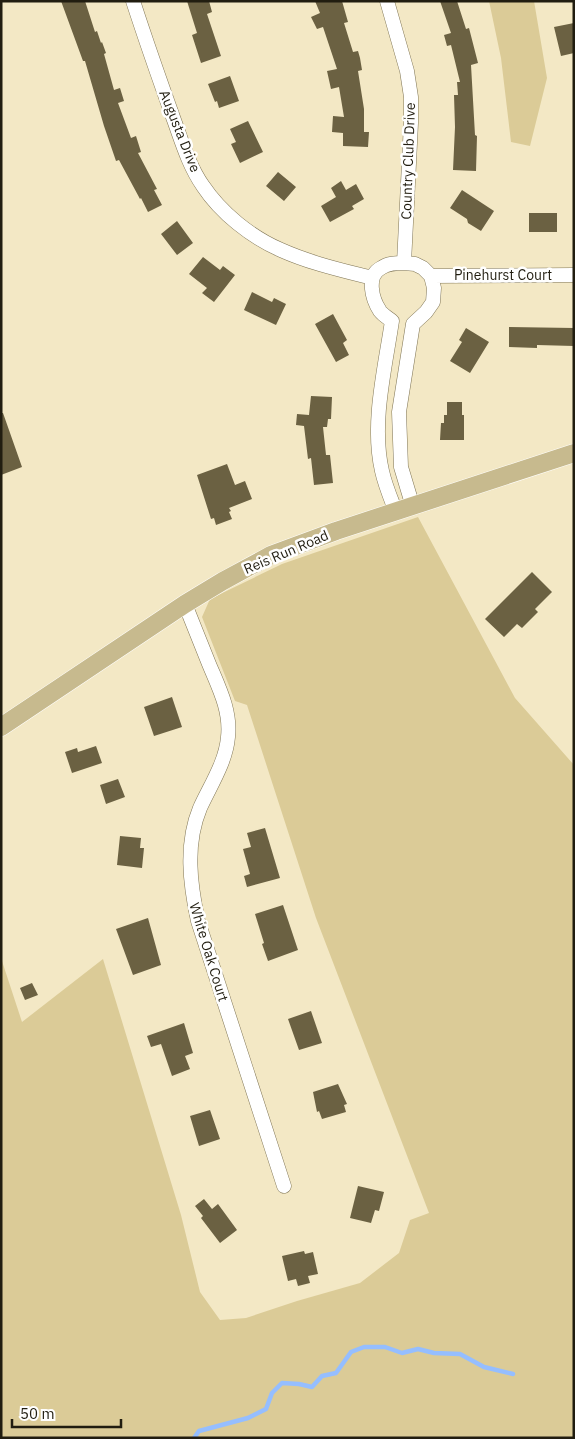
<svg xmlns="http://www.w3.org/2000/svg" width="575" height="1439" viewBox="0 0 575 1439" font-family="'IBM Plex Sans',sans-serif">
  <rect width="100%" height="100%" fill="#f3e8c5"/>
  <!-- green -->
  <path fill="#dbcb97" d="M 489,1 L 534,1 L 547,78 L 530,146 L 511,142 L 501,58 Z
    M 418,517 L 515,698 L 574,765 L 574,1438 L 1,1438 L 1,958 L 22,1022 L 103,959 L 181,1215 L 200,1292 L 220,1320 L 246,1318 L 297,1301 L 360,1283 L 399,1253 L 410,1220 L 429,1213 L 316,918 L 247,705 L 235,701 L 202,617 L 210,599 L 282,564 Z"/>
  <g fill="none" stroke-linecap="round" stroke-linejoin="round">
    <!-- stream -->
    <path stroke="#95beff" stroke-width="4.5" d="M 194,1438 L 199,1431 L 248,1418 L 266,1409 L 272,1393 L 282,1383 L 299,1384 L 312,1387 L 322,1376 L 336,1373 L 351,1352 L 364,1347 L 385,1347 L 402,1353 L 418,1349 L 434,1353 L 460,1354 L 484,1367 L 513,1374"/>
  </g>
  <!-- building -->
  <path fill="#6b6142" d="M 61,1 L 85,1 L 95,32 L 97,31 L 101,43 L 102,42 L 106,53 L 104,54 L 114,90 L 120,88 L 124,101 L 118,103 L 131,138 L 136,136 L 141,152 L 138,153 L 157,189 L 154,190 L 162,205 L 148,212 L 141,198 L 140,199 L 119,160 L 116,161 L 104,126 L 85,61 L 83,61 Z
    M 187,1 L 209,1 L 212,12 L 207,14 L 221,56 L 201,63 L 192,35 L 197,33 Z
    M 315,1 L 342,1 L 348,22 L 344,23 L 353,52 L 358,51 L 360,58 L 362,70 L 358,71 L 364,109 L 364,132 L 369,132 L 368,147 L 343,146 L 343,133 L 332,132 L 333,116 L 344,117 L 339,87 L 331,89 L 327,71 L 337,69 L 323,27 L 317,29 L 311,17 L 320,13 Z
    M 440,1 L 457,1 L 466,29 L 469,28 L 478,63 L 471,65 L 475,135 L 477,136 L 476,171 L 453,170 L 455,127 L 454,95 L 458,95 L 457,82 L 460,82 L 451,45 L 447,46 L 444,35 L 451,33 Z
    M 574,23 L 574,53 L 561,56 L 554,27 Z
    M 230,76 L 239,101 L 219,108 L 217,101 L 215,102 L 208,84 Z
    M 248,121 L 263,152 L 240,163 L 231,144 L 236,142 L 230,129 Z
    M 278,172 L 296,187 L 284,201 L 266,186 Z
    M 341,181 L 346,190 L 356,184 L 364,199 L 352,206 L 354,209 L 330,222 L 321,206 L 336,197 L 331,188 Z
    M 462,190 L 494,211 L 481,231 L 468,223 L 467,219 L 450,208 Z
    M 529,213 L 557,213 L 557,232 L 529,232 Z
    M 177,221 L 193,243 L 177,255 L 161,234 Z
    M 203,257 L 220,270 L 223,266 L 235,275 L 214,302 L 202,293 L 207,288 L 189,274 Z
    M 252,292 L 272,302 L 274,298 L 286,304 L 276,325 L 244,310 Z
    M 333,314 L 347,340 L 343,343 L 349,355 L 336,362 L 315,324 Z
    M 509,327 L 574,328 L 574,346 L 537,345 L 537,348 L 509,347 Z
    M 466,328 L 489,342 L 470,373 L 450,361 L 462,342 L 459,340 Z
    M 311,396 L 332,397 L 331,419 L 328,419 L 327,427 L 323,427 L 326,455 L 330,455 L 333,483 L 314,485 L 311,458 L 308,459 L 304,426 L 296,425 L 297,414 L 309,415 Z
    M 447,402 L 462,402 L 462,415 L 464,415 L 464,440 L 440,440 L 441,423 L 444,423 L 444,415 L 447,415 Z
    M 1,413 L 3,413 L 22,467 L 1,475 Z
    M 227,464 L 235,485 L 245,481 L 252,499 L 229,508 L 231,511 L 229,512 L 232,519 L 216,525 L 214,518 L 211,519 L 197,475 Z
    M 532,572 L 552,592 L 535,609 L 538,612 L 522,628 L 517,624 L 504,637 L 485,619 Z
    M 172,697 L 182,727 L 154,736 L 144,707 Z
    M 96,746 L 102,763 L 72,773 L 65,752 L 77,748 L 78,752 Z
    M 118,779 L 125,797 L 106,804 L 100,785 Z
    M 265,828 L 280,878 L 247,887 L 244,876 L 250,874 L 243,849 L 251,847 L 247,833 Z
    M 120,836 L 141,838 L 140,848 L 144,848 L 142,868 L 117,865 Z
    M 283,905 L 298,950 L 268,961 L 262,944 L 264,943 L 255,914 Z
    M 148,918 L 161,965 L 133,975 L 116,929 Z
    M 32,983 L 38,995 L 25,1000 L 20,988 Z
    M 311,1011 L 322,1043 L 299,1050 L 288,1019 Z
    M 184,1023 L 193,1053 L 185,1056 L 190,1069 L 172,1076 L 161,1044 L 151,1047 L 147,1036 Z
    M 338,1084 L 347,1104 L 344,1105 L 346,1112 L 322,1119 L 319,1111 L 317,1112 L 313,1092 Z
    M 210,1110 L 220,1139 L 199,1146 L 190,1116 Z
    M 358,1186 L 384,1192 L 379,1211 L 375,1210 L 371,1223 L 350,1218 Z
    M 204,1199 L 212,1209 L 218,1204 L 237,1230 L 220,1243 L 201,1218 L 203,1216 L 195,1206 Z
    M 304,1251 L 305,1254 L 313,1252 L 318,1274 L 308,1276 L 310,1283 L 298,1286 L 296,1279 L 288,1281 L 282,1256 Z"/>
  <g fill="none" stroke-linecap="round" stroke-linejoin="round">
    <defs>
      <path id="minor" d="M 133,1 C 146,41 160,81 174,120 C 182,142 189,166 203,186 C 221,213 251,237 281,250 C 310,263 341,270 372,278
        M 387,1 L 407,71 L 411,97 L 411,123 L 404,263 L 415,264 L 423,268 L 431,276 L 434,288 L 433,302 L 426,312 L 413,324 L 399,412 L 401,467 L 413,507
        M 431,276 L 574,275
        M 396,512 C 391,499 385,485 382,471 C 371,424 385,368 392,321 C 388,318 383,315 380,311 C 372,299 366,276 381,268 C 388,263 396,263 404,263
        M 185,604 C 193,624 201,644 209,664 C 219,688 231,711 228,737 C 226,762 210,786 200,808 C 185,844 190,884 198,921 L 284,1186"/>
      <path id="major" d="M 1,727 L 185,604 L 223,581 L 271,555 L 336,531 L 574,453"/>
    </defs>
    <!-- minor casing -->
    <use href="#minor" stroke="#807656" stroke-width="15"/>
    <!-- major casing -->
    <use href="#major" stroke="#fff" stroke-width="19"/>
    <!-- minor -->
    <use href="#minor" stroke="#fff" stroke-width="14"/>
    <!-- major -->
    <use href="#major" stroke="#c7ba8e" stroke-width="18"/>
  </g>
  <g text-anchor="middle" dominant-baseline="central" stroke-width="5" stroke-linejoin="round" paint-order="stroke">
    <!-- street labels -->
    <g font-size="14" fill="#211d10" stroke="#fff">
      <text transform="translate(180 131) rotate(68)">Augusta Drive</text>
      <text transform="translate(408 161) rotate(-88)">Country Club Drive</text>
      <text x="503" y="275">Pinehurst Court</text>
      <text transform="translate(286 552) rotate(-23)">Reis Run Road</text>
      <text transform="translate(209 952) rotate(73)">White Oak Court</text>
    </g>
  </g>
  <!-- border -->
  <rect width="575" height="1439" fill="none" stroke="#211d10" stroke-width="5"/>
  <!-- scale -->
  <path d="M12 1419v8h109v-8" fill="none" stroke="#211d10" stroke-width="2.5"/>
  <text x="20" y="1419" font-size="15" fill="#211d10" stroke="#ffffff" stroke-width="4" paint-order="stroke">50 m</text>
</svg>
